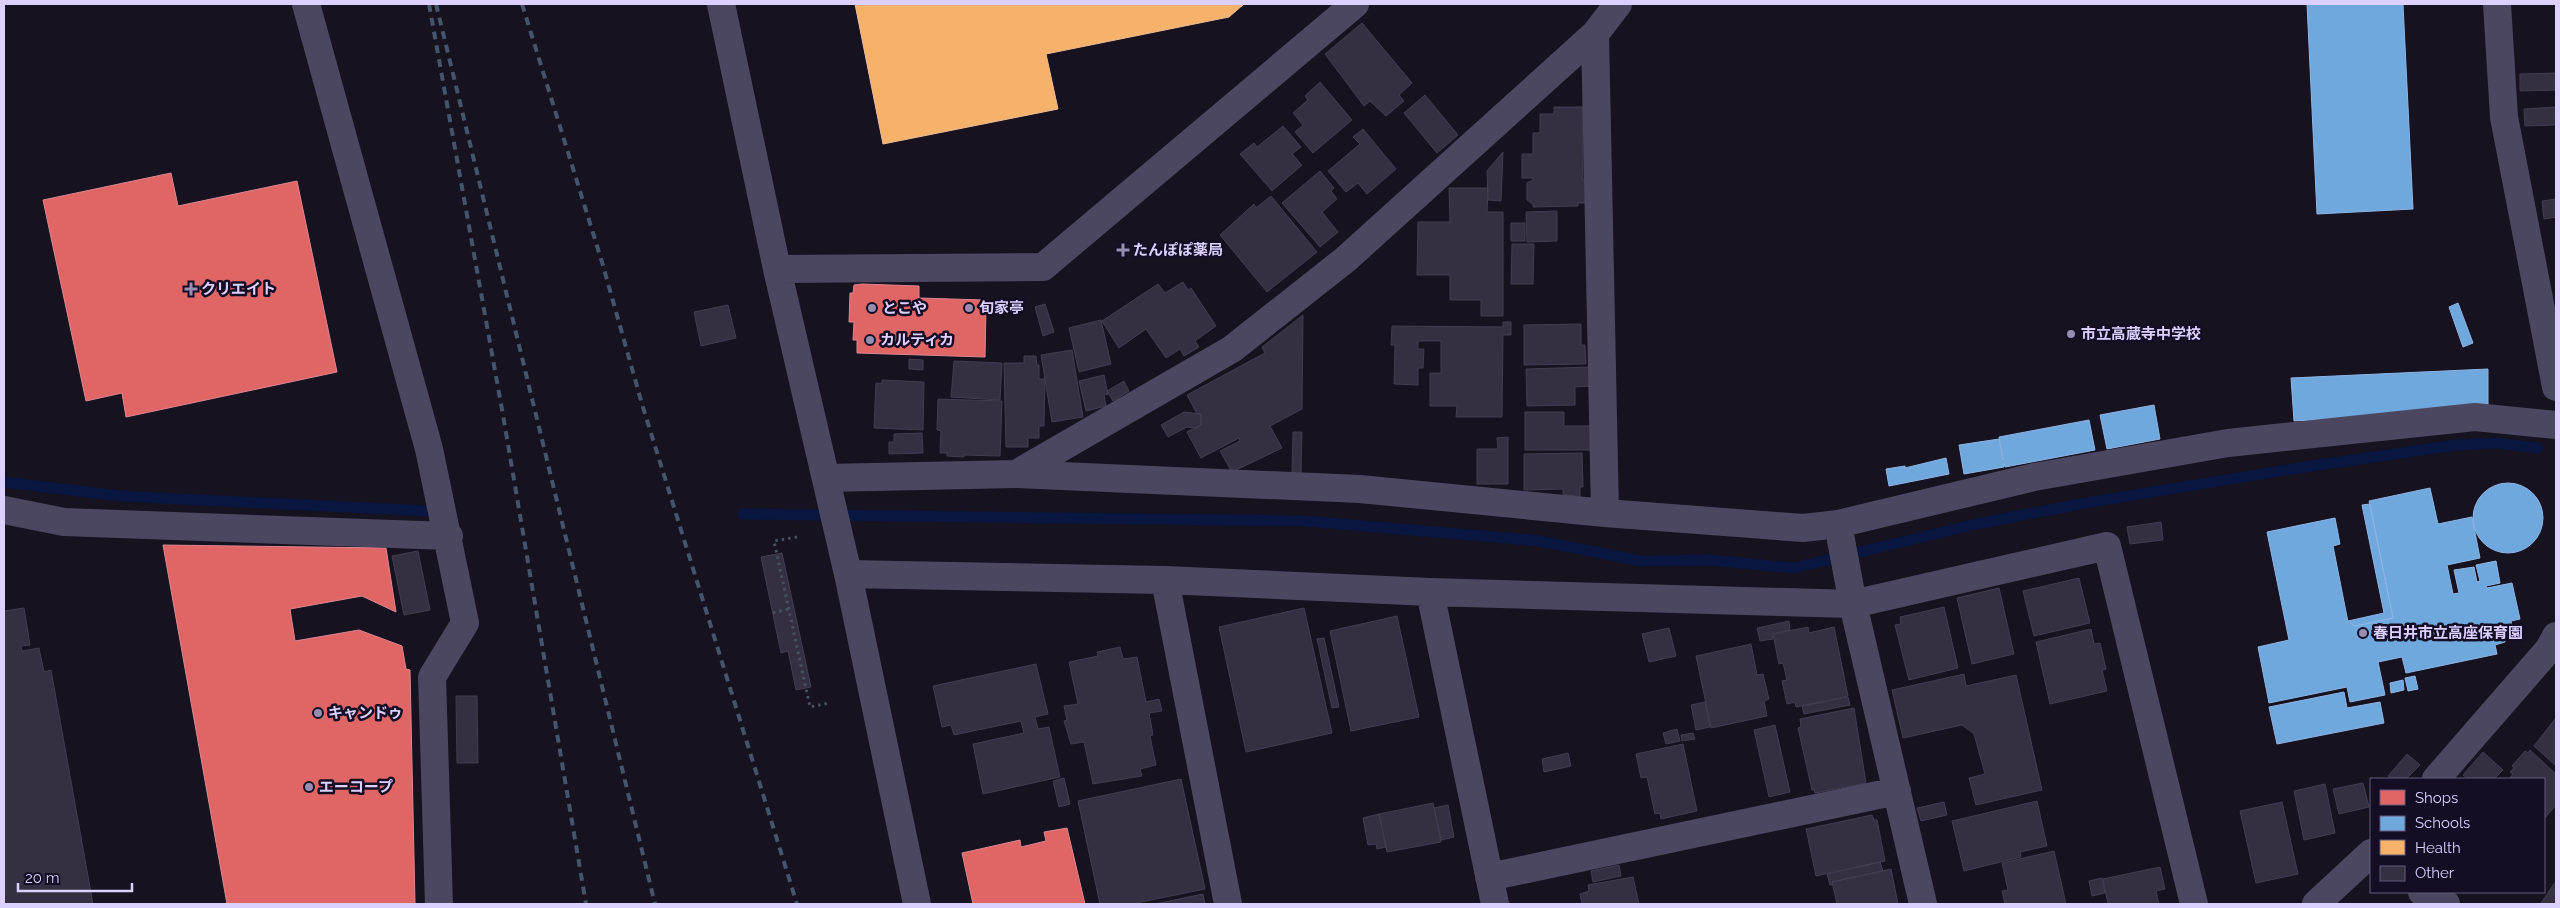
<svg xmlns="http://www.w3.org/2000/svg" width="2560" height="908" viewBox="0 0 2560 908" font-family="Raleway,'Noto Sans JP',sans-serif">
  <rect width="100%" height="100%" fill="#16121f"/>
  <!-- shops -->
  <path fill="#e06666" stroke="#de8694" d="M 171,173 L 178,206 L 297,181 L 337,372 L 126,417 L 122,393 L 86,401 L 43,200 Z
    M 862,284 L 919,286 L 919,298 L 984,300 L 984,307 L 986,307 L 985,357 L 857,353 L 857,340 L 853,340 L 854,322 L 849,322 L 850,293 L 853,293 L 854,285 Z
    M 163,545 L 386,548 L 396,612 L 362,596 L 290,609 L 295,641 L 359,630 L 402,646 L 406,669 L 410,670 L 415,904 L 227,904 Z
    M 1067,828 L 1085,904 L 973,904 L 962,853 L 1020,840 L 1021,847 L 1046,841 L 1044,832 Z"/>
  <!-- schools -->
  <path fill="#6fa8dc" stroke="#8fb4e6" d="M 2307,4 L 2403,4 L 2413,209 L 2317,214 Z
    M 2458,303 L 2473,343 L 2463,347 L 2449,307 Z
    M 2488,369 L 2488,405 L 2461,413 L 2294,421 L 2291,378 Z
    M 2154,405 L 2160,439 L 2107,449 L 2100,415 Z
    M 2089,420 L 2095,450 L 2005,467 L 1999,437 Z
    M 1999,439 L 2004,467 L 1964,474 L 1959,445 Z
    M 1946,458 L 1949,474 L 1889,486 L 1886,469 L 1905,466 L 1905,468 Z
    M2473 518a35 35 0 1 1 70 0a35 35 0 1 1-70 0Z
    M 2430,488 L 2438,524 L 2472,517 L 2480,558 L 2447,565 L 2453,594 L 2459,593 L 2454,570 L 2474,567 L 2477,582 L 2480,581 L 2476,565 L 2496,561 L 2500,583 L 2486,586 L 2487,588 L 2512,583 L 2520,619 L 2511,621 L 2513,631 L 2503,633 L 2505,642 L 2495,645 L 2497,654 L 2406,673 L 2402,657 L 2378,662 L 2385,695 L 2350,702 L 2347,687 L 2269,703 L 2258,647 L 2289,640 L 2267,532 L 2335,518 L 2340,544 L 2333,546 L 2348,622 L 2355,626 L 2393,618 L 2369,501 Z
    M 2370,504 L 2393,618 L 2355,626 L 2348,621 L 2384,613 L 2362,505 Z
    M 2415,676 L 2418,689 L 2408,691 L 2405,678 Z
    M 2403,680 L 2404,690 L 2391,693 L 2390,683 Z
    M 2344,692 L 2347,708 L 2380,702 L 2384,723 L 2277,744 L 2269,707 Z"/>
  <!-- health -->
  <path fill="#f6b26b" stroke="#eebb97" d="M 855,4 L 1244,4 L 1229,17 L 1046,54 L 1058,109 L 883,144 Z"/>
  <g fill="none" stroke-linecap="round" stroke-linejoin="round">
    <!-- stream -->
    <path stroke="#09163f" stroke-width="11" d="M 4,482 L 120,496 L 427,511
      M 743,514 L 1304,521 L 1540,541 L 1641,561 L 1710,560 L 1794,568 L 1976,524 L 2091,502 L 2305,467 L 2456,445 L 2496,443 L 2537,448"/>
  </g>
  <!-- building -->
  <path fill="#353041" stroke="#433c53" d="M 1362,23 L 1412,83 L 1399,95 L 1404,101 L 1386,116 L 1370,101 L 1364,106 L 1325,54 Z
    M 2556,73 L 2556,90 L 2520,91 L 2520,74 Z
    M 1320,82 L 1352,120 L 1313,153 L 1295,132 L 1303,125 L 1293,113 L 1308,100 L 1305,96 Z
    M 1425,95 L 1458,135 L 1437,153 L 1404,113 Z
    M 1554,107 L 1583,107 L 1583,180 L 1589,180 L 1589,203 L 1578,203 L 1578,206 L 1533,207 L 1533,204 L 1527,200 L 1527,183 L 1533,180 L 1533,178 L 1522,178 L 1522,154 L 1533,154 L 1533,133 L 1540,133 L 1540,114 L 1554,114 Z
    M 2556,107 L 2556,125 L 2525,126 L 2524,109 Z
    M 1283,126 L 1301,147 L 1292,154 L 1302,165 L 1272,191 L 1240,154 L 1254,143 L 1257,147 Z
    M 1363,129 L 1396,169 L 1367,194 L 1358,183 L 1346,192 L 1328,171 L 1360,144 L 1353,137 Z
    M 1503,152 L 1501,201 L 1488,200 L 1487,171 Z
    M 1320,171 L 1334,188 L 1331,191 L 1337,199 L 1322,212 L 1338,232 L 1320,247 L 1282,203 Z
    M 1449,188 L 1488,188 L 1487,212 L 1503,212 L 1503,316 L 1481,316 L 1481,300 L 1450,300 L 1450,275 L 1417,275 L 1418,222 L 1450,222 Z
    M 1271,196 L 1317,252 L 1267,292 L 1220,235 L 1254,204 L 1256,208 Z
    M 2556,199 L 2556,217 L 2544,219 L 2542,201 Z
    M 1557,211 L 1557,241 L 1527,242 L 1526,212 Z
    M 1511,223 L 1525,223 L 1525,241 L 1511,241 Z
    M 1512,244 L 1534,244 L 1533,284 L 1511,284 Z
    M 1183,282 L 1188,290 L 1191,288 L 1216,326 L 1195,341 L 1199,347 L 1184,356 L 1180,349 L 1166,358 L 1146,329 L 1119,348 L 1102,321 L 1158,284 L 1165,293 Z
    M 1045,304 L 1054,332 L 1043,336 L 1035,307 Z
    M 728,305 L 736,338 L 701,346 L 694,312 Z
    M 1303,315 L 1302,409 L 1270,426 L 1282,448 L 1232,472 L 1220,451 L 1240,441 L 1239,438 L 1201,458 L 1187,432 L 1201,425 L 1201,414 L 1197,414 L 1187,395 L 1265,353 L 1262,347 Z
    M 1101,320 L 1111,364 L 1079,372 L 1069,328 Z
    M 1503,322 L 1511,322 L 1511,335 L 1503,335 L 1502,417 L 1456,417 L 1457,406 L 1430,406 L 1430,373 L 1441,373 L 1441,341 L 1418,341 L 1418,349 L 1424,349 L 1423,368 L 1418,368 L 1418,385 L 1394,384 L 1395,345 L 1391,345 L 1392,326 L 1503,327 Z
    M 1581,324 L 1581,345 L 1585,345 L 1586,364 L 1524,365 L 1524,325 Z
    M 1072,350 L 1083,417 L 1052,422 L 1041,355 Z
    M 1024,356 L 1036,356 L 1037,365 L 1039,365 L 1039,379 L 1045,379 L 1044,426 L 1039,426 L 1039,438 L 1028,438 L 1028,447 L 1006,447 L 1004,363 L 1024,363 Z
    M 909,359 L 923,360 L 923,370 L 909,369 Z
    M 954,361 L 1002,363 L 1000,400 L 951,397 Z
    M 1591,367 L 1591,386 L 1575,387 L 1575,405 L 1527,406 L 1526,369 Z
    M 1104,375 L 1108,394 L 1104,395 L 1106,406 L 1086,411 L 1079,381 Z
    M 882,380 L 924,382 L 923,430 L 874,428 L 876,383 L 882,384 Z
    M 1124,381 L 1129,391 L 1113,401 L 1107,391 Z
    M 938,399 L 1002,401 L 1000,456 L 964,455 L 964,457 L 947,456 L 947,453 L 940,453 L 941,431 L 937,430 Z
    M 1184,412 L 1201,414 L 1201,425 L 1196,428 L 1187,427 L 1168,437 L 1161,425 Z
    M 1525,412 L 1564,412 L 1564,426 L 1592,426 L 1592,450 L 1525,450 Z
    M 1293,432 L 1302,432 L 1301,473 L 1292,473 Z
    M 922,433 L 923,453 L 889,454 L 889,442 L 894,442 L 894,434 Z
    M 1508,437 L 1508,484 L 1477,484 L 1477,449 L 1498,449 L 1497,438 Z
    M 1582,453 L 1583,487 L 1580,487 L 1580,497 L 1563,494 L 1563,489 L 1524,490 L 1524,454 Z
    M 2161,522 L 2163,540 L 2130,544 L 2127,527 Z
    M 418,551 L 430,610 L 404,615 L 392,556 Z
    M 782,553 L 811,687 L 796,690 L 788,651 L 781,653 L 761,557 Z
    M 2079,578 L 2090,623 L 2034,636 L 2023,591 Z
    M 1999,588 L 2014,654 L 1972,664 L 1957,598 Z
    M 1944,607 L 1958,668 L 1909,680 L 1895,625 L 1901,624 L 1900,617 Z
    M 24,608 L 30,645 L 21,646 L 22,651 L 39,648 L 44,672 L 51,670 L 93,904 L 4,904 L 4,611 Z
    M 1304,608 L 1332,733 L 1246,752 L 1219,627 Z
    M 1397,616 L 1419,717 L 1351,731 L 1330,631 Z
    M 1789,621 L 1790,630 L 1772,634 L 1773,639 L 1760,641 L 1757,628 Z
    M 1808,627 L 1809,633 L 1834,627 L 1848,696 L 1796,707 L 1795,702 L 1787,704 L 1782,681 L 1787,680 L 1783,663 L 1779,664 L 1773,634 Z
    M 1669,628 L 1676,656 L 1649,662 L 1642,634 Z
    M 2091,629 L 2094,644 L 2100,643 L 2106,669 L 2102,670 L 2107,691 L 2050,704 L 2036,642 Z
    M 1324,638 L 1339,707 L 1332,708 L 1317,639 Z
    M 1751,644 L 1757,675 L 1763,674 L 1769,699 L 1764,701 L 1767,716 L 1711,728 L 1696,656 Z
    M 1120,647 L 1123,659 L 1137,657 L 1146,702 L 1159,699 L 1162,711 L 1149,713 L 1153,735 L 1150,736 L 1156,765 L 1140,769 L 1142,776 L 1093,784 L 1084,742 L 1071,744 L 1064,721 L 1067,720 L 1064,706 L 1078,704 L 1069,662 L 1098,656 L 1097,652 Z
    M 1036,664 L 1048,714 L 1035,717 L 1038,729 L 1049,727 L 1060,777 L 983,794 L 973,744 L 1024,733 L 1021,721 L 954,735 L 951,725 L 942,727 L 933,686 Z
    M 1964,674 L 1966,686 L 2016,675 L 2042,790 L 1976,805 L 1969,778 L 1985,774 L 1974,734 L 1962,725 L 1903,738 L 1892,690 Z
    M 456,696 L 477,696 L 478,763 L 457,763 Z
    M 1848,697 L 1850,705 L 1804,714 L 1802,706 Z
    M 1705,702 L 1710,727 L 1696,730 L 1691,705 Z
    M 1854,708 L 1866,783 L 1815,793 L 1814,790 L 1812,790 L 1798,728 L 1801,727 L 1800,719 Z
    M 2555,719 L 2556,720 L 2556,766 L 2534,746 Z
    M 1775,725 L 1790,792 L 1769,797 L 1754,730 Z
    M 1677,729 L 1680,741 L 1666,744 L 1663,733 Z
    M 1693,733 L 1695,739 L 1682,741 L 1681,735 Z
    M 1683,744 L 1697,811 L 1661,819 L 1660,813 L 1655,814 L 1647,777 L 1641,778 L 1636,754 Z
    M 2530,750 L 2556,774 L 2556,805 L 2544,819 L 2544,779 L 2509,779 L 2513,774 L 2510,772 L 2514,768 L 2512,766 L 2525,751 L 2528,753 Z
    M 2483,752 L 2503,770 L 2494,779 L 2468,779 L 2463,775 Z
    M 1568,753 L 1571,766 L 1544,772 L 1542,759 Z
    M 2407,754 L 2420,765 L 2406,779 L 2392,779 L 2388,776 Z
    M 1064,778 L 1070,804 L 1059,807 L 1053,781 Z
    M 1181,779 L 1205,889 L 1131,904 L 1100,904 L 1078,801 Z
    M 2363,783 L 2369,807 L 2339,814 L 2333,789 Z
    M 2325,784 L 2335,833 L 2304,840 L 2294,791 Z
    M 2037,801 L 2047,846 L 2020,852 L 2021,857 L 1964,871 L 1952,821 Z
    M 1944,802 L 1947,815 L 1921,821 L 1917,808 Z
    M 2282,802 L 2298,874 L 2256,883 L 2240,811 Z
    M 1433,803 L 1441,842 L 1387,852 L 1379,814 Z
    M 1448,805 L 1454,837 L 1441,840 L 1434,808 Z
    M 1379,814 L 1386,847 L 1377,849 L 1376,844 L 1368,845 L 1363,818 Z
    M 1872,815 L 1874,820 L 1877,820 L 1885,861 L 1816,876 L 1806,829 Z
    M 2054,851 L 2066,904 L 2005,904 L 2002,891 L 2008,890 L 2002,863 Z
    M 1880,862 L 1883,871 L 1832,882 L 1833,885 L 1830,885 L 1827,874 Z
    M 1619,865 L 1621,876 L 1593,882 L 1591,871 Z
    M 2160,867 L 2165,889 L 2156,891 L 2159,904 L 2108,904 L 2103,879 Z
    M 1891,869 L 1898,904 L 1837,904 L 1832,882 Z
    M 1633,877 L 1639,904 L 1582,904 L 1580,894 L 1589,891 L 1588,885 Z
    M 2102,878 L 2105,893 L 2092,896 L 2089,881 Z
    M 2556,881 L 2556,904 L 2542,904 L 2541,903 Z
    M 1203,894 L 1205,904 L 1155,904 Z"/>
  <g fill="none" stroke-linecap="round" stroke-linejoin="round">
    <!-- path -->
    <path stroke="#465060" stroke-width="3" stroke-dasharray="2.5 4" stroke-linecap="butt" d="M 797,537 L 774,541 L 810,707 L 829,703
      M 773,613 L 788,609"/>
    <!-- minor -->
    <path stroke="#4b4760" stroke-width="28" d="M 306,4 L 429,449 L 465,623 L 432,677 L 439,904
      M 721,4 L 777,269 L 848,574 L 917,904
      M 2497,4 L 2504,117 L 2556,387
      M 1595,34 L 1605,513
      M 777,269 L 1043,267 L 1355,4
      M 1016,474 L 1232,349 L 1346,259 L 1595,34 L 1618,4
      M 826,478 L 1016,474 L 1360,489 L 1605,513 L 1803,528 L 1838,524 L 2034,477 L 2228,443 L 2475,417 L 2556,425
      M 4,510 L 64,522 L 449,536
      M 1838,524 L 1853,604 L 1923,904
      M 848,574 L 1165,580 L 1430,592 L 1853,604 L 2107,546 L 2194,904
      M 1165,580 L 1228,904
      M 1430,592 L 1495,904
      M 2436,779 L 2549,649 L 2556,636
      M 1489,877 L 1897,791
      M 2422,892 L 2446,904
      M 2316,904 L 2371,853"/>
    <!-- rail -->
    <path stroke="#44546a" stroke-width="4" stroke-dasharray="8 6" stroke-linecap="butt" d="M 429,4 L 503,415 L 586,904
      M 436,4 L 655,904
      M 522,4 L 602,262 L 642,404 L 797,904"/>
  </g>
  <!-- markers -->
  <g fill="#968eb1" stroke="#140d24" stroke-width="2">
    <path d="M1120.5 242.5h5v5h5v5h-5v5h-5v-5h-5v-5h5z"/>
    <path d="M188.5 281.5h5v5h5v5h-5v5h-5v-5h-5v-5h5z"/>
    <circle cx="872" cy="308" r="5"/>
    <circle cx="969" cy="308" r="5"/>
    <circle cx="2071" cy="334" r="5"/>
    <circle cx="870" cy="340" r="5"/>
    <circle cx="2363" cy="633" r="5"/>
    <circle cx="318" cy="713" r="5"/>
    <circle cx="309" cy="787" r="5"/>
  </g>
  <g text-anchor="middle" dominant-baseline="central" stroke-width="5" stroke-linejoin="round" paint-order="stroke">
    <!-- poi labels -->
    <g font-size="15" font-weight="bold" fill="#dbd0ff" stroke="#140d24" text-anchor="start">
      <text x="1133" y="250">たんぽぽ薬局</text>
      <text x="201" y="289">クリエイト</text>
      <text x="882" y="308">とこや</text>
      <text x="979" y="308">旬家亭</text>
      <text x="2081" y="334">市立高蔵寺中学校</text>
      <text x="880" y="340">カルティカ</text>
      <text x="2373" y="633">春日井市立高座保育園</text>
      <text x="328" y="713">キャンドゥ</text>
      <text x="319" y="787">エーコープ</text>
    </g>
  </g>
  <!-- border -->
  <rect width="2560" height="908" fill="none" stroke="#dbd0ff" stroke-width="10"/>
  <!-- legend -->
  <rect x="2370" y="778" width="175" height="115" fill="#140d24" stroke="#645b7c"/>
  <rect x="2380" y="790" width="25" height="15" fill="#e06666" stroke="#645b7c"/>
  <text x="2415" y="803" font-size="15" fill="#dbd0ff">Shops</text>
  <rect x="2380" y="816" width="25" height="15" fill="#6fa8dc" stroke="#645b7c"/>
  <text x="2415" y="828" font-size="15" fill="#dbd0ff">Schools</text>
  <rect x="2380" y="840" width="25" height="15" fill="#f6b26b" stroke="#645b7c"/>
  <text x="2415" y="853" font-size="15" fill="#dbd0ff">Health</text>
  <rect x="2380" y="866" width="25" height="15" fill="#353041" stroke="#645b7c"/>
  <text x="2415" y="878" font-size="15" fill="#dbd0ff">Other</text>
  <!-- scale -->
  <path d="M18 883v8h114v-8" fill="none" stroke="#dbd0ff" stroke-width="2.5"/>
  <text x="25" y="883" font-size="15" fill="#dbd0ff" stroke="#140d24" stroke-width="4" paint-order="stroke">20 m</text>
</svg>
